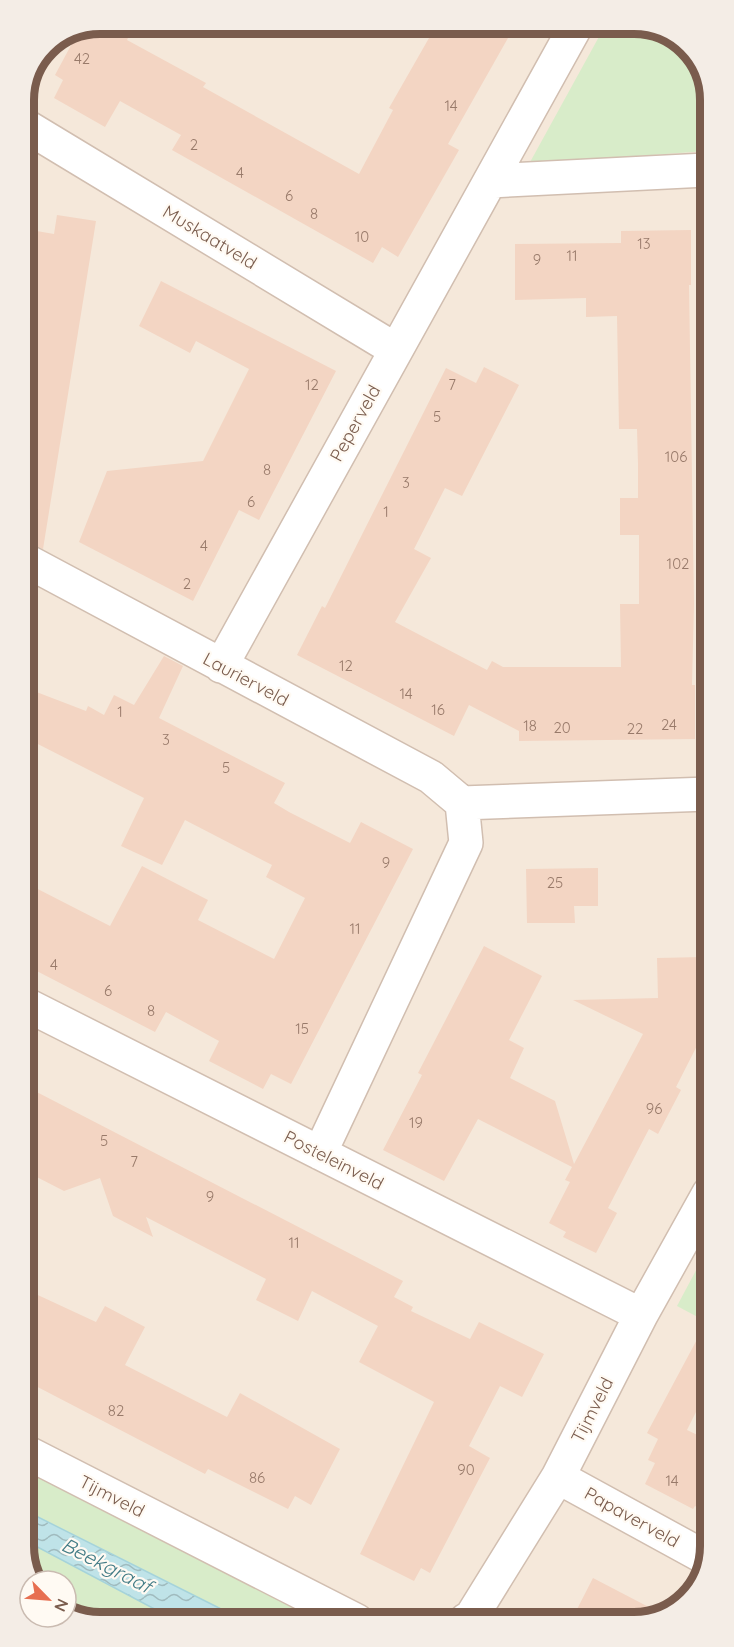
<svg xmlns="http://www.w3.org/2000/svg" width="734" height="1647" viewBox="0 0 734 1647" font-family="Quicksand,sans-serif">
  <defs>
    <pattern id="water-waves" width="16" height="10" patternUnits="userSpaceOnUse" patternTransform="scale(1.5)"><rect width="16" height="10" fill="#bfe3e8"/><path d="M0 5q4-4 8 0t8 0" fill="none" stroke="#a0bbbe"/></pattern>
  </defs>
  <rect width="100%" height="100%" fill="#fdf6ec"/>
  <!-- residential -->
  <path fill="#f5e8da" d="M 101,24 L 638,24 L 680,40 L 706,76 L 710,1546 L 694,1593 L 658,1619 L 387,1621 L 28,1436 L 24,96 L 47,46 Z"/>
  <!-- green -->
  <path fill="#d8ecc9" d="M 606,24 L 638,24 L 680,40 L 706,76 L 706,151 L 529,164 Z
    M 709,1246 L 709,1323 L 677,1306 Z
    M 28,1471 L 322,1621 L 247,1622 L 28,1512 Z
    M 28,1542 L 179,1622 L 96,1623 L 66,1612 L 66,1581 L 35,1581 L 28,1571 Z"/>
  <!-- water -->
  <path fill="url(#water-waves)" stroke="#a5d3da" stroke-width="1.5" d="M 28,1512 L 247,1622 L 179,1622 L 28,1542 Z"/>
  <!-- building -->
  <path fill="#f3d5c3" d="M 101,24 L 135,24 L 127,40 L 206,83 L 203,87 L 359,174 L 393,110 L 389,108 L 437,24 L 516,24 L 448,144 L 459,150 L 398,257 L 382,247 L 373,263 L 172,150 L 181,135 L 120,101 L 105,127 L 54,98 L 63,80 L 55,75 L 76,36 Z
    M 57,215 L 96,221 L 43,549 L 25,541 L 25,229 L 54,234 Z
    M 691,230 L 691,285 L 689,285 L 694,604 L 692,685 L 695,685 L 695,739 L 519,741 L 519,731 L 469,705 L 454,736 L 297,655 L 322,606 L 325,608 L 446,368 L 476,383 L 484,367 L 519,385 L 462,496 L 445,488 L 414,549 L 431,558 L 395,622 L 487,670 L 492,661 L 503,667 L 621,667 L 620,604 L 639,604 L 639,535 L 620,535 L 620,498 L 638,498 L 638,464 L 637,429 L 619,429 L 617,316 L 586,317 L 586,298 L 515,300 L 515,244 L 621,243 L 621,231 Z
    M 161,281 L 336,371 L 259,520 L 239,510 L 193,601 L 79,542 L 107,471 L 203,461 L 249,369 L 196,341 L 190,353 L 139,326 Z
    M 164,656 L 183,666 L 159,718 L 285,783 L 274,803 L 289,812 L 350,843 L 361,822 L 413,849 L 291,1084 L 271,1074 L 263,1089 L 209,1061 L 219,1041 L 166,1012 L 155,1032 L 27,966 L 26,883 L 110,926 L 142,866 L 208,900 L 198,920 L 274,959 L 305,898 L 266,877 L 272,865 L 185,820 L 162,865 L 121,846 L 144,798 L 26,738 L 26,688 L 86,711 L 88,706 L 104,715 L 114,695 L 134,705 Z
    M 598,868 L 598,906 L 574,906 L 575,923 L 527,923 L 526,869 Z
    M 484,946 L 542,976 L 509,1040 L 524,1048 L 510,1078 L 555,1101 L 574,1164 L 643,1034 L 573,1000 L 658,998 L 657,958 L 703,957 L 703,1034 L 676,1087 L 681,1090 L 658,1134 L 649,1129 L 608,1208 L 617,1213 L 596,1253 L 563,1237 L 566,1232 L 549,1223 L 570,1182 L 565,1180 L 572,1167 L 478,1119 L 444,1181 L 383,1150 L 422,1075 L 418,1073 Z
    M 27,1087 L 403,1281 L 394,1297 L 413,1307 L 411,1311 L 470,1339 L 479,1322 L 544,1354 L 522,1397 L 500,1386 L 469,1446 L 490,1458 L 430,1573 L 421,1568 L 414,1581 L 360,1554 L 434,1402 L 359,1362 L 378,1326 L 312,1291 L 298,1321 L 256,1300 L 266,1279 L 146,1217 L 153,1237 L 113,1216 L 100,1178 L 64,1191 L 27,1172 Z
    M 27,1290 L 96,1322 L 105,1306 L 145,1327 L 125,1365 L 227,1417 L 240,1393 L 340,1449 L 311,1505 L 295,1496 L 288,1509 L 208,1469 L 205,1474 L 28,1382 Z
    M 709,1317 L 710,1384 L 687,1430 L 710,1441 L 710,1514 L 695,1506 L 693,1509 L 645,1484 L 655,1463 L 648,1460 L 658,1439 L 647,1433 Z
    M 593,1578 L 664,1615 L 658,1619 L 572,1619 Z"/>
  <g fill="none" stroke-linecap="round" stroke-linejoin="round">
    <defs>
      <path id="street" d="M 24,125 L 396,350
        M 490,181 L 706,170
        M 25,560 L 431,777 L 462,803 L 466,843 L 320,1153
        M 221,666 L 577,24
        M 462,803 L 708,794
        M 27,1005 L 641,1315
        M 28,1453 L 357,1621
        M 558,1477 L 706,1558
        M 466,1620 L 470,1619 L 558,1477 L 641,1315 L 709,1193"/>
    </defs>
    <!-- street casing -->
    <use href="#street" stroke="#d1beb0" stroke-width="36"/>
    <!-- street -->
    <use href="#street" stroke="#fff" stroke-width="33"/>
  </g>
  <g text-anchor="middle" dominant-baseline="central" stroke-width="4.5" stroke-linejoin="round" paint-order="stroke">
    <!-- number labels -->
    <g font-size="15" fill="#987a6a">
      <text x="82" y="58">42</text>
      <text x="451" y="105">14</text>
      <text x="194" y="144">2</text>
      <text x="240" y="172">4</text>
      <text x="289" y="195">6</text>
      <text x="314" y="213">8</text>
      <text x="362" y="236">10</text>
      <text x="644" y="243">13</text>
      <text x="572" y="255">11</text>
      <text x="537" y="259">9</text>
      <text x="312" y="384">12</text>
      <text x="452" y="384">7</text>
      <text x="437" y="416">5</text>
      <text x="676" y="456">106</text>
      <text x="267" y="469">8</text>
      <text x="406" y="482">3</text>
      <text x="251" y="501">6</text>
      <text x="386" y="511">1</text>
      <text x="204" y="545">4</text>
      <text x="678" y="563">102</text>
      <text x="187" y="583">2</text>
      <text x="346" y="665">12</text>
      <text x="406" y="693">14</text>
      <text x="438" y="709">16</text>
      <text x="120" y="711">1</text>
      <text x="669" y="724">24</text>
      <text x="530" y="725">18</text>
      <text x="562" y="727">20</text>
      <text x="635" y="728">22</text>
      <text x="166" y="739">3</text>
      <text x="226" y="767">5</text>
      <text x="386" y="862">9</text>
      <text x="555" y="882">25</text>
      <text x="355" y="928">11</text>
      <text x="54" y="964">4</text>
      <text x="108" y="990">6</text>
      <text x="151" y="1010">8</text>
      <text x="302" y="1028">15</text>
      <text x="654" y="1108">96</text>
      <text x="416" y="1122">19</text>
      <text x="104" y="1140">5</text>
      <text x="134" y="1161">7</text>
      <text x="210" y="1196">9</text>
      <text x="294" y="1242">11</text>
      <text x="116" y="1410">82</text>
      <text x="466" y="1469">90</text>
      <text x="257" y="1477">86</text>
      <text x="672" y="1480">14</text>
    </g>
    <!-- street labels -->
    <g font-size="18" fill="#7a5c4d" stroke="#fffaf3">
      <text transform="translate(210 237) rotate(31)">Muskaatveld</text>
      <text transform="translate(355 423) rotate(-61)">Peperveld</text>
      <text transform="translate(246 679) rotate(28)">Laurierveld</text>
      <text transform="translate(334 1160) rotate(27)">Posteleinveld</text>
      <text transform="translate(592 1410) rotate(-63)">Tijmveld</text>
      <text transform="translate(112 1496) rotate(27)">Tijmveld</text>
      <text transform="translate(632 1517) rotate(29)">Papaverveld</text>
    </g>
    <!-- water labels -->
    <g font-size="20" font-style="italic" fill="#437c86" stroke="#fffaf3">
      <text transform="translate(107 1565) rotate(27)">Beekgraaf</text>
    </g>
  </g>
  <!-- crop -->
  <path d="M0 0H734V1647H0ZM100 34H634A66 66 0 0 1 700 100V1546A66 66 0 0 1 634 1612H100A66 66 0 0 1 34 1546V100A66 66 0 0 1 100 34Z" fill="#f4ede6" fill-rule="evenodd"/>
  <path fill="none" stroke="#7a5c4d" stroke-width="8" d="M100 34H634A66 66 0 0 1 700 100V1546A66 66 0 0 1 634 1612H100A66 66 0 0 1 34 1546V100A66 66 0 0 1 100 34Z"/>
  <!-- north arrow -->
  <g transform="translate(48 1599) rotate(115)"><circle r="28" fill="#fffaf3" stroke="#cabbb1" stroke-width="1.5"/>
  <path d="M0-4.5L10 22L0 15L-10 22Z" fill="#e76f51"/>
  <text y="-9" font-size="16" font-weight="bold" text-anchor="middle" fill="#7a5c4d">N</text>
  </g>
</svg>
